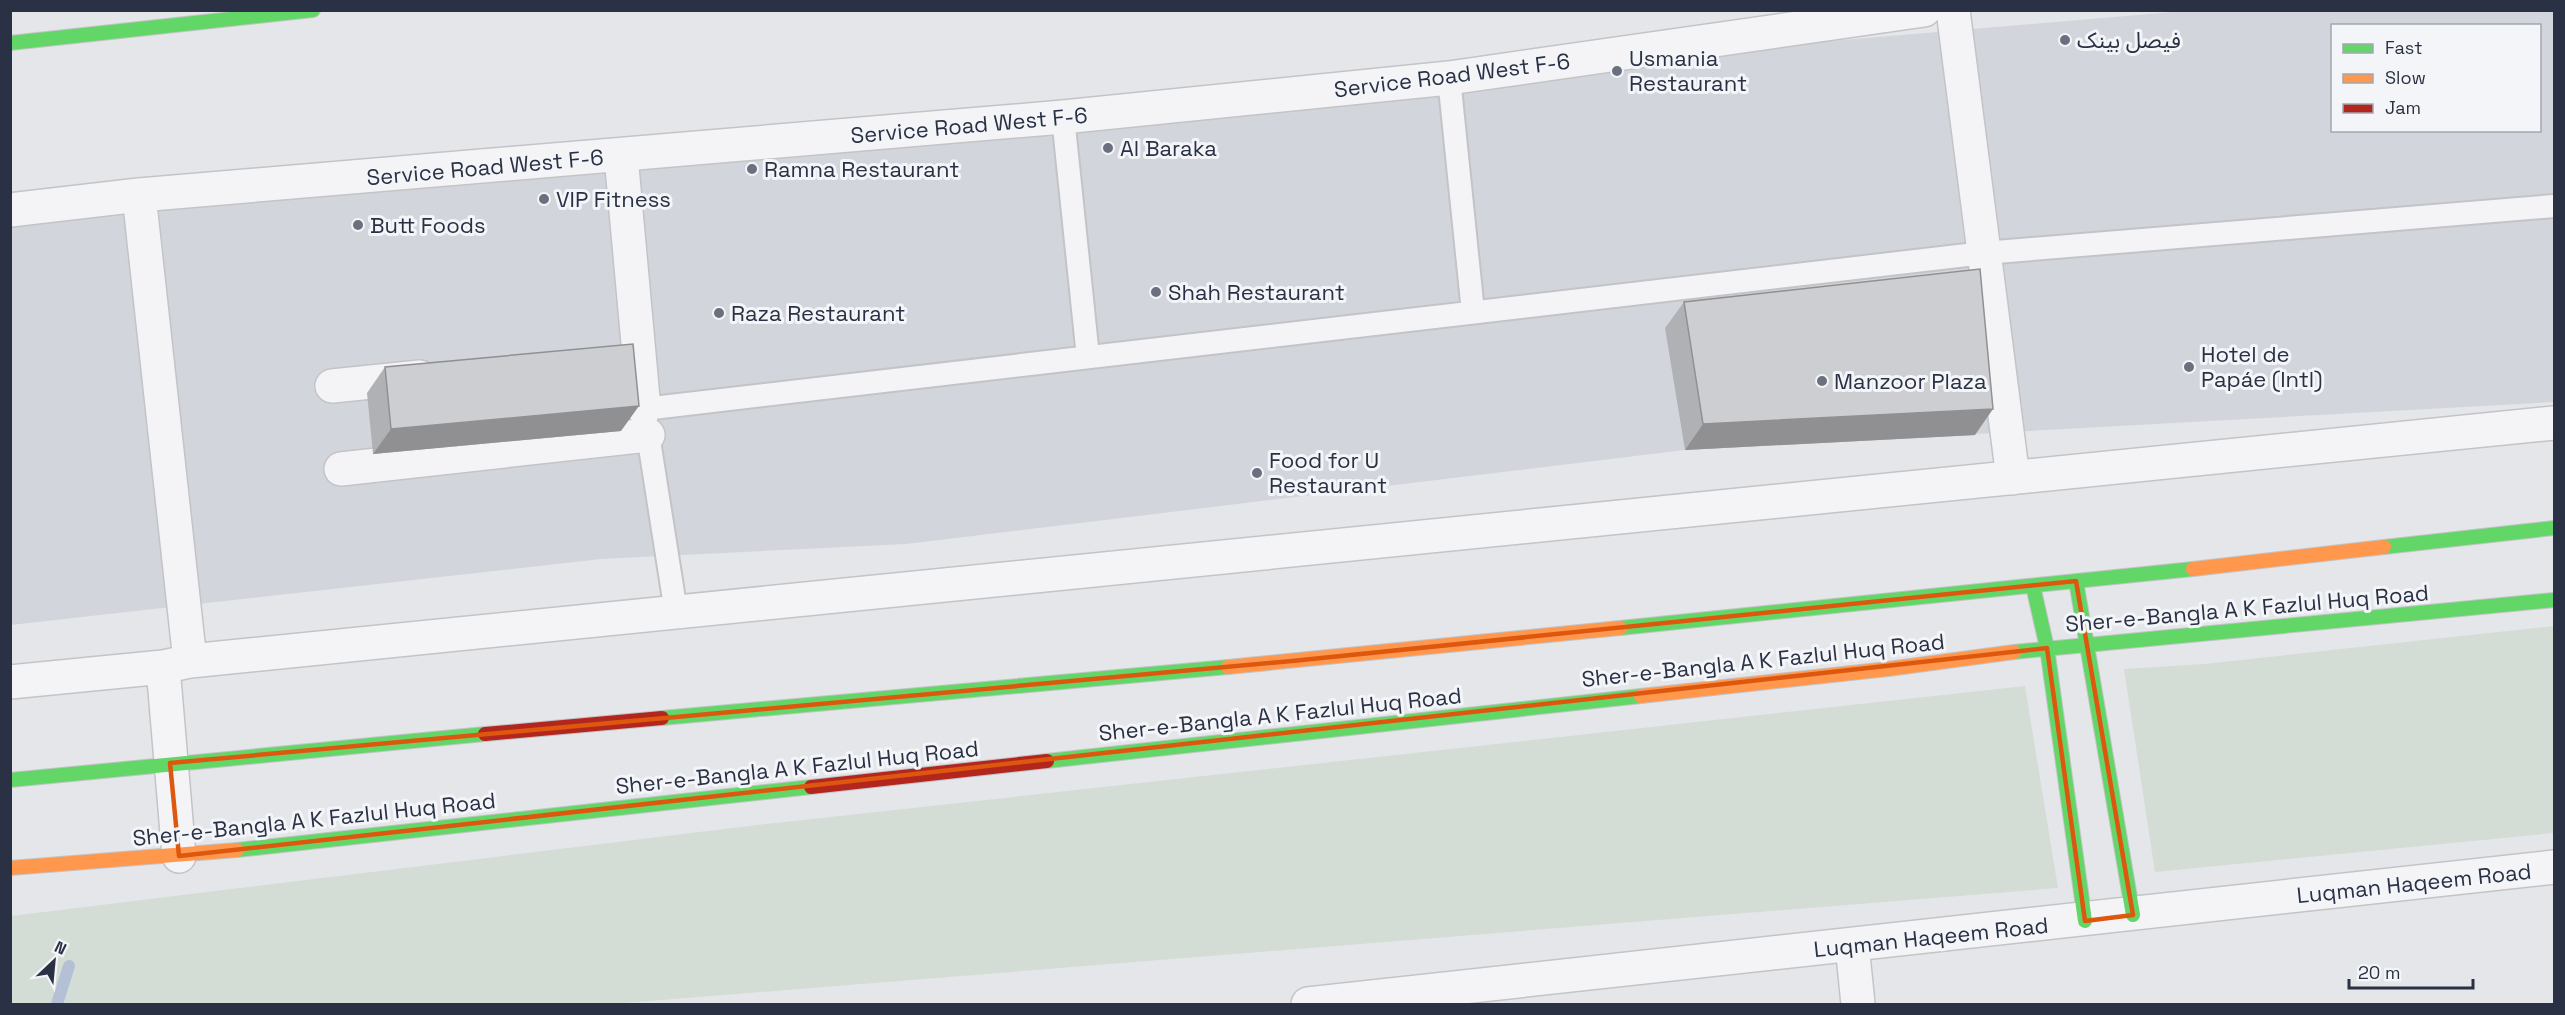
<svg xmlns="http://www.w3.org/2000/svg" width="2565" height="1015" viewBox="0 0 2565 1015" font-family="'Space Grotesk','Noto Sans Arabic',sans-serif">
  <rect width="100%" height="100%" fill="#e5e6e9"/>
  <!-- built -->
  <path fill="#d3d5dc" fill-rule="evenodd" d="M 2184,11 L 2554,11 L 2554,402 L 1685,450 L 906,544 L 601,559 L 11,625 L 11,196 ZM 2332,26 L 2540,26 L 2540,130 L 2332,130 Z"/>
  <!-- green -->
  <path fill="#d4ddd5" d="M 2554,626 L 2554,833 L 2155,872 L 2124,669 L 2204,664 Z
    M 2025,686 L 2058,888 L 612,1004 L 11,1004 L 11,916 L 757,825 Z"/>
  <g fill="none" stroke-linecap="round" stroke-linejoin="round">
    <!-- stream -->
    <path stroke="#b3c0d5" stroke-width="12" d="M 57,1004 L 69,966"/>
    <defs>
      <path id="lane" d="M 1449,78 L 1473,312
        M 1063,117 L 1088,357
        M 676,612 L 644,409 L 1984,253 L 2554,206"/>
      <path id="street" d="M 1953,10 L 2013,478
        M 621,156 L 644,409
        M 139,195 L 190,661
        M 10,210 L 139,195 L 1063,117 L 1449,78 L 1924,10
        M 332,386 L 420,377
        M 341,469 L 648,435
        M 163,667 L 179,856
        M 10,682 L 163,667 L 190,661 L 2554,423
        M 1852,945 L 1858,1004
        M 1308,1004 L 2554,867"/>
      <path id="fast" d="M 10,43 L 313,10
        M 2384,547 L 2554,528
        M 2076,581 L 2133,915
        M 2033,586 L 2047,648 L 2085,921
        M 1620,628 L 2193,569
        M 2014,652 L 2554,600
        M 662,718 L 1228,667
        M 1047,761 L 1641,696
        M 10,780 L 485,734
        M 237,850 L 811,787"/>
      <path id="slow" d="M 2193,569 L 2384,547
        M 1228,667 L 1620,628
        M 1641,696 L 1888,669 L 2014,652
        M 10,868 L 237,850"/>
      <path id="jam" d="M 485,734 L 662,718
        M 811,787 L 1047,761"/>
    </defs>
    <!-- lane casing -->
    <use href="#lane" stroke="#c3c4c7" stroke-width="26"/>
    <!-- street casing -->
    <use href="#street" stroke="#c3c4c7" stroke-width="36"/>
    <!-- fast casing -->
    <use href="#fast" stroke="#c3c4c7" stroke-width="16"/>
    <!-- slow casing -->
    <use href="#slow" stroke="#c3c4c7" stroke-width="16"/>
    <!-- jam casing -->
    <use href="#jam" stroke="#c3c4c7" stroke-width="16"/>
    <!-- lane -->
    <use href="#lane" stroke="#f4f4f6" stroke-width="22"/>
    <!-- street -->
    <use href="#street" stroke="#f4f4f6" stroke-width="33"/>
    <!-- fast -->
    <use href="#fast" stroke="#63d668" stroke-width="14"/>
    <!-- slow -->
    <use href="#slow" stroke="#ff974d" stroke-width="14"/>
    <!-- jam -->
    <use href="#jam" stroke="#b3261e" stroke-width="14"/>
  </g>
  <!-- wall -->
  <path fill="#b0b1b5" d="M 1684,302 L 1975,435 L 1685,450 L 1665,328 Z
    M 385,367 L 621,431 L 373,454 L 367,393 Z"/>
  <!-- shaded-wall -->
  <path fill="#909093" d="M 639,406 L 621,431 L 373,454 L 391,429 Z
    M 1993,409 L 1975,435 L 1685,450 L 1703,424 Z"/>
  <!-- building -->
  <path fill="#cdced2" stroke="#909093" stroke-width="1.5" d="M 1980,269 L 1993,409 L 1703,424 L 1684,302 Z
    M 633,344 L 639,406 L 391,429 L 385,367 Z"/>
  <!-- marked area -->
  <path fill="none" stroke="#de570f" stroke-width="4.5" stroke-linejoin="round" d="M 2076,581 L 2133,915 L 2085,921 L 2047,648 L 179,856 L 170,763 L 1292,661 Z"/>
  <!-- markers -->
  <g fill="#6b707e" stroke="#f3f5f8" stroke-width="2">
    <circle cx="2065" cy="40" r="6"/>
    <circle cx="1617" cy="71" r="6"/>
    <circle cx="1108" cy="148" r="6"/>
    <circle cx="752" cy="169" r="6"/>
    <circle cx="544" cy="199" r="6"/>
    <circle cx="358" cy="225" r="6"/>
    <circle cx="1156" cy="292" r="6"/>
    <circle cx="719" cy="313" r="6"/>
    <circle cx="2189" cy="367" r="6"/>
    <circle cx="1822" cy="381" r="6"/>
    <circle cx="1257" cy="473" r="6"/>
  </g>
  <g text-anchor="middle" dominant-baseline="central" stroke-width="6" stroke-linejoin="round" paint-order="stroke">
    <!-- poi labels -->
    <g font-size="22" fill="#2a3144" stroke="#f3f5f8" text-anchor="start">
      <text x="2077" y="40">فیصل بینک</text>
      <text x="1629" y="58">Usmania<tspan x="1629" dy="25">Restaurant</tspan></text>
      <text x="1120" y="148">Al Baraka</text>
      <text x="764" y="169">Ramna Restaurant</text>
      <text x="556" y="199">VIP Fitness</text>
      <text x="370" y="225">Butt Foods</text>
      <text x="1168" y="292">Shah Restaurant</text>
      <text x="731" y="313">Raza Restaurant</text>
      <text x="2201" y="354">Hotel de<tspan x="2201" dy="25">Papáe (Intl)</tspan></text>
      <text x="1834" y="381">Manzoor Plaza</text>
      <text x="1269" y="460">Food for U<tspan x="1269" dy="25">Restaurant</tspan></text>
    </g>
    <!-- street labels -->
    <g font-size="22" fill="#2a3144" stroke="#f3f5f8">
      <text transform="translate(1452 75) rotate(-7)">Service Road West F-6</text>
      <text transform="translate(969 125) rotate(-5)">Service Road West F-6</text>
      <text transform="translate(485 167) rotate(-5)">Service Road West F-6</text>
      <text transform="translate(2247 608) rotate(-5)">Sher-e-Bangla A K Fazlul Huq Road</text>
      <text transform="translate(1763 660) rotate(-6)">Sher-e-Bangla A K Fazlul Huq Road</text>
      <text transform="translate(1280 714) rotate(-6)">Sher-e-Bangla A K Fazlul Huq Road</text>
      <text transform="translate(797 767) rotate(-6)">Sher-e-Bangla A K Fazlul Huq Road</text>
      <text transform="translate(314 819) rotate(-6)">Sher-e-Bangla A K Fazlul Huq Road</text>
      <text transform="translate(2414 883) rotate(-6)">Luqman Haqeem Road</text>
      <text transform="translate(1931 937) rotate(-6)">Luqman Haqeem Road</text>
    </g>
  </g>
  <!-- border -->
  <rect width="2565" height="1015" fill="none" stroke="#2a3144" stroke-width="24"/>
  <!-- legend -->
  <rect x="2331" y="24" width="210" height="108" fill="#f3f5f8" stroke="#a3a7b0" stroke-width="1.5"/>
  <rect x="2343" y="44" width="30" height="9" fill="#63d668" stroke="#a3a7b0" stroke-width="1.5"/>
  <text x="2385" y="54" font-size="18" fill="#2a3144">Fast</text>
  <rect x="2343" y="74" width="30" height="9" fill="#ff974d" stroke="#a3a7b0" stroke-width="1.5"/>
  <text x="2385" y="84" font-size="18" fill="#2a3144">Slow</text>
  <rect x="2343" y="104" width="30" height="9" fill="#b3261e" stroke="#a3a7b0" stroke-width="1.5"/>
  <text x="2385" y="114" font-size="18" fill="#2a3144">Jam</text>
  <!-- north arrow -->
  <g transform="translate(54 961) rotate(26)" stroke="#f3f5f8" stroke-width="4.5" paint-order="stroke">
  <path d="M0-4.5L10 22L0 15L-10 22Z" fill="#2a3144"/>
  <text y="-9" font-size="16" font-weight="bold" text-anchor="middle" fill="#2a3144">N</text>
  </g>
  <!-- scale -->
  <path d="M2349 979v9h124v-9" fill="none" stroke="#2a3144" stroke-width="3"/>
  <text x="2358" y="979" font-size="18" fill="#2a3144" stroke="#f3f5f8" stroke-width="4.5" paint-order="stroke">20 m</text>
</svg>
